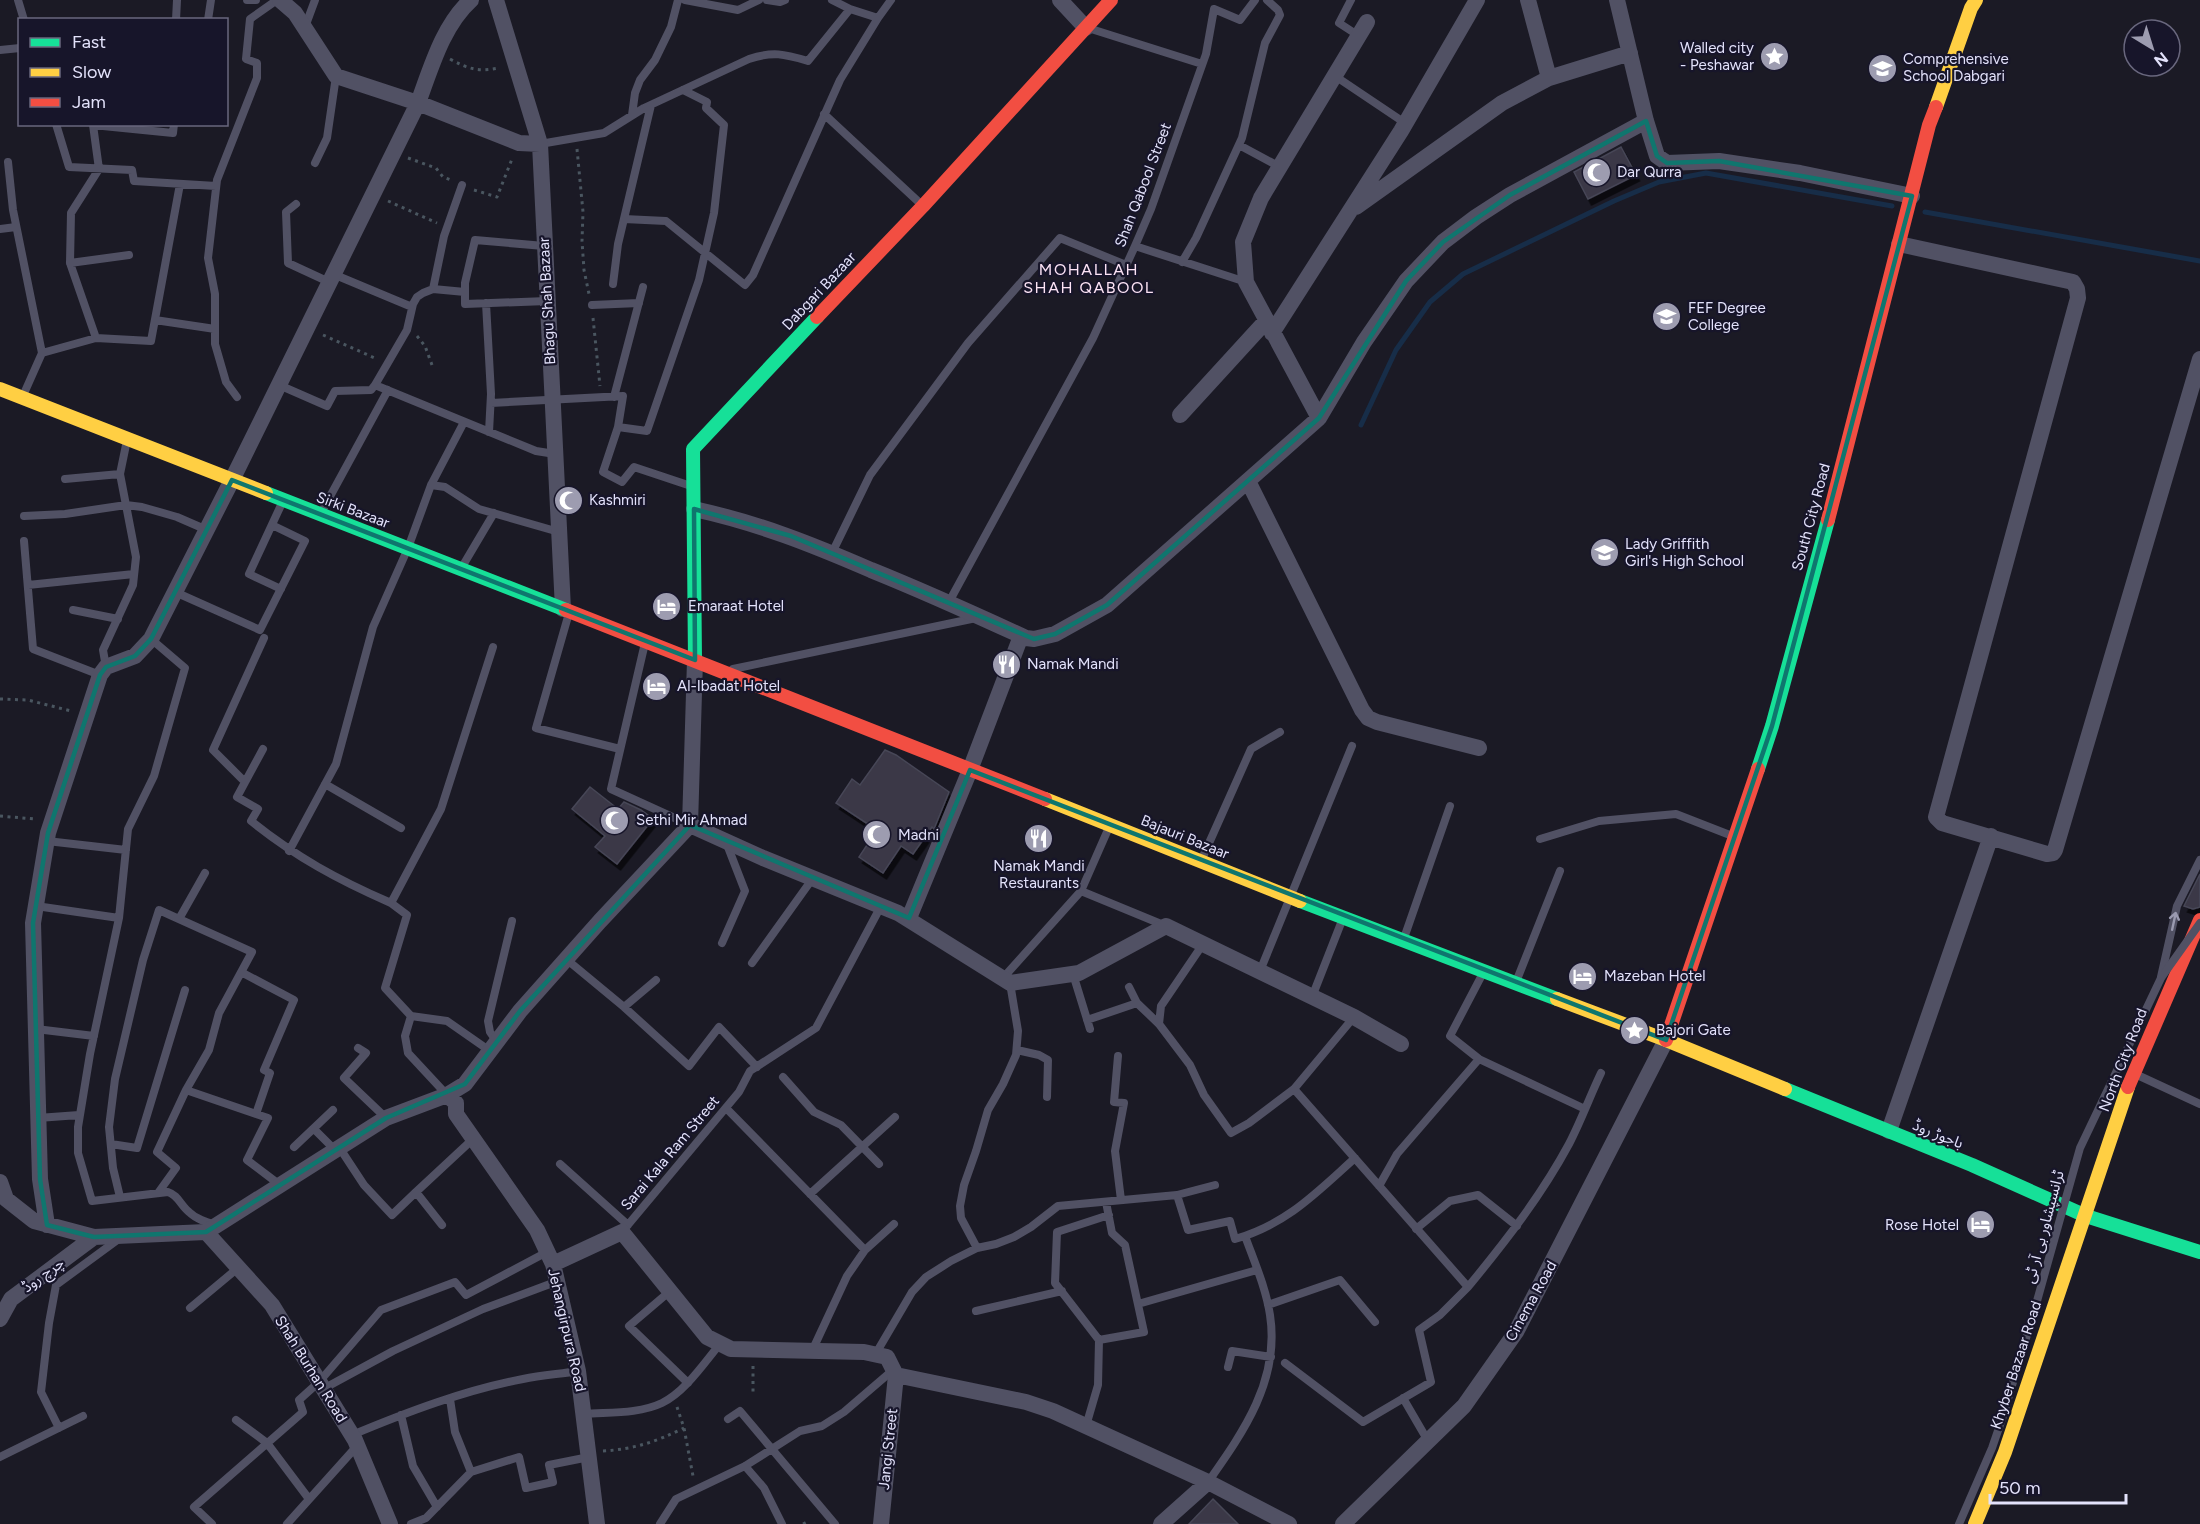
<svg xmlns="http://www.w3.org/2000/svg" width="2200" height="1524" viewBox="0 0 2200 1524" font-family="Figtree,'Noto Sans Arabic',sans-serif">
  <defs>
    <filter id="shadow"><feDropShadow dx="3.5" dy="6" stdDeviation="0" flood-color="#0009"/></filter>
  </defs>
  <rect width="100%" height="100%" fill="#1b1a25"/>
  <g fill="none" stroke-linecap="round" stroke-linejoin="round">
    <!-- stream -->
    <path stroke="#172d48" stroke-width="5" d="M 1925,212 L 2200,261
      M 1361,425 L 1396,350 L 1430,302 L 1463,274 L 1614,201 L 1659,182 L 1706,173 L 1892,206"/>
  </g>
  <!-- building -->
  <path fill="#3a3946" stroke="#474657" stroke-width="1.5" filter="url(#shadow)" d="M 1621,147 L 1636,175 L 1588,199 L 1574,172 Z
    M 885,750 L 896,755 L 949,792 L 934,829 L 932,827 L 913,854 L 901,846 L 883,873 L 859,857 L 877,830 L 836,803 L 852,779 L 860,785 Z
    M 590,787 L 618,809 L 624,802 L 641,810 L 653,819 L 617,864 L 595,847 L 605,836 L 572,809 Z
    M 2200,874 L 2200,907 L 2193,909 L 2184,906 Z
    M 1213,1499 L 1238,1524 L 1189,1524 Z"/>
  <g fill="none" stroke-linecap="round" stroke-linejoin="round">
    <!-- path -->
    <path stroke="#4a5660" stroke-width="3" stroke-dasharray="3 4.5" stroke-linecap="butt" d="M 450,59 C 468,69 478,72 498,68
      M 577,149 L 583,212 L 582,241 L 584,270 L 589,294
      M 408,158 L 436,168 L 443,177 L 451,180
      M 474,190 L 497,197 L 512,159
      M 388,201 L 437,223
      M 593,318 L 600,386
      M 323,335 L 377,359
      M 417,336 L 425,346 L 432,365
      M 0,699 L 28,700 L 71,711
      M 0,816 L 35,819
      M 753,1366 L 753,1394
      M 677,1407 L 684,1428 L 693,1476
      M 603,1451 C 635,1449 655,1442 684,1428
      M 803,1524 L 807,1522"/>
    <!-- lane -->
    <path stroke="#515164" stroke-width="8" d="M 18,0 L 24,20
      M 247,0 L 256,0
      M 685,0 L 738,10 L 759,0
      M 767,0 L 780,2 L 785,0
      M 832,0 L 850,9
      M 1351,0 L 1339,23 L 1359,36
      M 176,20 L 177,0
      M 208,20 L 211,0
      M 305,27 L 315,0
      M 1088,28 L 1202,64
      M 0,50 L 20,48
      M 1335,76 L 1405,123
      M 824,114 L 923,206
      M 632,115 L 635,93 L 640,80 L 655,60 L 671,27 L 678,0
      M 56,124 L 69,167 L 132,170 L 134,181 L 216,186
      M 540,144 L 604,133 L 644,108 L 749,59 C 773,51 784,54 808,61 L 850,9 L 878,18 L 891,0
      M 1239,145 L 1280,167
      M 8,162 L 13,210 L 42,353 L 22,398
      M 315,163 L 327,138 L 336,76
      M 296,204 L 286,212 L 288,263 L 329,282
      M 624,219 L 666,221 L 745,285 L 753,275 L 840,80 L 878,18
      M 0,229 L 16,227
      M 544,246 L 475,240 L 465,283 L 465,304 L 547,301
      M 1135,246 L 1246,282
      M 1182,262 L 1196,238 L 1242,138 L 1265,43 L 1280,15 L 1278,10 L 1267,0
      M 70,263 L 71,213 L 99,169 L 93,125 L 173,133 L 174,124
      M 333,274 L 412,307
      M 613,284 L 618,244 L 651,105
      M 433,289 L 465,292
      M 486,303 L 491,394 L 489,432
      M 592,305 L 639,303
      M 155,320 L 215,329
      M 96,338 L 70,263 L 129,255
      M 42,353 L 96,338 L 151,341 L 180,184
      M 279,385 L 327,406 L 335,391 L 371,390 L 375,385 L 407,330 L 413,304 L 417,297 L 423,293 L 433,289 L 444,236 L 462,185
      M 375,385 L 536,451 L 555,454
      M 237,397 L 226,382 L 215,344 L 215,294 L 208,258 L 217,180 L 257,78 L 257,63 L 246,59 L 250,19 L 277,0
      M 614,397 L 643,287
      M 491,403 L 623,396 L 618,427 L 603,472 L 622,482 L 634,467 L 691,486
      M 618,427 L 647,431 L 699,280 L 714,213 L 724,125 L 706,108 L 707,102 L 683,90
      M 65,479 L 120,474
      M 431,485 L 445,487 L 479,509 L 559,532
      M 321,513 L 388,390
      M 24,516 L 65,514 L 126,505 L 142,507 L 177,517 L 207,530
      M 24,541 L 33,649 L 100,675
      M 832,553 L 870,475 L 968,343 L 1060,238 L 1126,265
      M 462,567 L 494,513
      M 28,585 L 134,574
      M 281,589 L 249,574 L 282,503
      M 175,592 L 260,630 L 305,541 L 272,525
      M 949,602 L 1093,338 L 1135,246 L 1151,209 L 1206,54 L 1214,9 L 1240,20 L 1255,0
      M 73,610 L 118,619
      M 569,613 L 536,728 L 620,749
      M 645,643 L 611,789 L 690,825
      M 106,667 L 103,650 L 133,585 L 136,557 L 120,474 L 127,440
      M 733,669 L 976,618
      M 263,749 L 237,797 L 258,809 L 251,821 C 296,857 338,880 391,903
      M 245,782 L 213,750 L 264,638
      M 325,784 L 401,828
      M 1540,839 L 1599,821 L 1676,814 L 1735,837
      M 47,841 L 126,850
      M 289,851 L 336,764 L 373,627 L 408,548 L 431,485 L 464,422
      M 1201,861 L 1251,749 L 1280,732
      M 1081,891 L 1166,926
      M 36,906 L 119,918 L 90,1054 L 78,1127 L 78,1153 L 92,1201 L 168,1192 C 178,1195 181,1206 189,1212 C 196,1219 206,1222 216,1225
      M 119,918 L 128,829 L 154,776 L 185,668 L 151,639
      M 179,919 L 205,873
      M 1403,941 L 1450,806
      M 722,943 L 745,891 L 726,842
      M 566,959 L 624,1007 L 689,1066 L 719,1027 L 757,1067
      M 752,963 L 813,878
      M 1260,971 L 1352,746
      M 241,972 L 294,1000 L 264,1070 L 270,1073 L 256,1114 L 268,1118 L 247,1160 L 280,1185
      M 1483,973 L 1450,1036 L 1479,1059 L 1585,1109
      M 1073,974 L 1090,1029
      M 2161,977 L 2177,906 L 2200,860
      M 1003,978 L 1081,891 L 1110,825
      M 1516,982 L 1560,871
      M 1129,987 L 1137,1003 L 1159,1024 L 1190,1065 L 1204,1095 L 1231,1133 L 1249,1123 L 1294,1089 L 1354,1017
      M 1312,997 L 1343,918
      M 624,1007 L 656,980
      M 411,1016 L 447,1021 L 490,1051
      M 1087,1020 L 1137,1003
      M 1159,1024 L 1161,1006 L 1203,944
      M 36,1029 L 94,1036
      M 497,1042 L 490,1032 L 488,1021 L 512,921
      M 358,1048 L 366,1053 L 344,1078 L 386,1118
      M 1017,1050 L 1039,1055 L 1048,1060 L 1047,1097
      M 1118,1056 L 1114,1102 L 1124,1103 L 1115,1151 L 1121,1200
      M 2133,1073 L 2200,1104
      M 783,1077 L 814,1112 L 841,1125 L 879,1164
      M 186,1090 L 256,1114
      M 447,1095 L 408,1053 L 405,1036 L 411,1016 L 385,988 L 407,915 L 391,903 L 441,809 L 493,647
      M 726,1108 L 865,1250
      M 38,1118 L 79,1115
      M 314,1129 L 335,1150
      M 111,1144 L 137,1148 L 185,990
      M 294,1147 L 333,1110
      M 339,1147 L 364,1185 L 392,1215 L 416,1192
      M 560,1164 L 628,1225
      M 1379,1186 L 1397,1154 L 1479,1059
      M 810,1194 L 895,1117
      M 1177,1195 L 1215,1185
      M 120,1197 L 113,1168 L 109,1127 L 115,1079 L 143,960 L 159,910 L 252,952 L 219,1013 L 209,1050 L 186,1090 L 157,1152 L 176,1168 L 158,1193
      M 442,1225 L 416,1192 L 473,1139
      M 1416,1229 L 1450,1201 L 1478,1195 L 1517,1226
      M 622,1232 L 739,1092 L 750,1071 L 816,1028 L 881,906
      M 977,1248 L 961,1218 L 960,1206 L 964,1185 L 976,1151 L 988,1110 L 1003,1084 L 1016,1055 L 1018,1031 L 1010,983
      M 1468,1287 C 1505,1242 1541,1196 1569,1144 C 1581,1121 1590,1096 1601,1073
      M 669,1292 L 629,1326 L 688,1383
      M 1138,1304 L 1257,1270
      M 1268,1305 L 1340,1280 L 1375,1322
      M 190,1308 L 238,1268
      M 976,1311 L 1062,1291
      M 1099,1340 L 1055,1283 L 1057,1232 L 1109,1215
      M 812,1351 L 847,1276 L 865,1250 L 894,1224
      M 875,1355 L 912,1292 L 926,1277 L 951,1261 L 977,1248 L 996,1244 L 1014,1237 L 1031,1227 L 1058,1206 L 1177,1195 L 1188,1230 L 1230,1221 L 1235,1239 C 1287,1224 1316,1193 1355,1158
      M 1285,1363 L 1363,1422 L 1431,1382 L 1419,1330 L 1440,1315 L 1468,1287 L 1294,1089
      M 1228,1367 L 1232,1351 L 1271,1357
      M 323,1389 L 393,1351 L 483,1309 L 558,1281
      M 1403,1398 L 1428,1441
      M 450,1399 L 455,1432 L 471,1472
      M 584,1414 C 609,1412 639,1414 662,1403 C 685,1392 704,1363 720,1344
      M 401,1415 L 413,1466 L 437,1507
      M 728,1419 L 740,1411 L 835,1524
      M 236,1420 L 267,1443 L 309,1499
      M 1086,1426 L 1098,1385 L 1099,1340 L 1144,1332 L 1125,1245 L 1112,1233 L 1106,1202
      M 59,1428 L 41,1392 L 49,1323 L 56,1285 L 120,1238
      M 352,1435 C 407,1412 465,1390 523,1379 C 542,1375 560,1374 578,1371
      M 0,1457 L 83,1416
      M 745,1466 L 764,1488 L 782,1524
      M 1208,1482 C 1244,1431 1280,1380 1270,1315 C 1266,1288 1254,1261 1245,1236
      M 212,1524 L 194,1507 L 303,1412 L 299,1400 L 319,1382 L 381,1310 L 455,1282 L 466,1295 L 547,1252
      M 287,1524 L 357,1446
      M 411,1524 L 426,1518 L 471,1472 L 519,1457 L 526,1488 L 553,1482 L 549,1465 L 589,1457
      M 660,1524 L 676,1499 L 745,1466 L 800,1431 L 822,1426 L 844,1412 L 893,1370"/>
    <!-- street -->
    <path stroke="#515164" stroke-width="16" d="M 280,0 L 295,13 L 336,76 L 418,103 L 519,143 L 540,144
      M 496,0 L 540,144 L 563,609
      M 1060,0 L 1086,28
      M 1528,0 L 1549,78
      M 1617,0 L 1646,121 L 1657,156 L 1667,163 L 1719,161 L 1800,173 L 1912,196
      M 1356,207 L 1502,103 L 1549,78 L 1630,53
      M 1899,244 L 2073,282 L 2077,289 L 2078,298 L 1936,817 L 1942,823 L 2047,854 L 2053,853 L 2055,850 L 2200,359
      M 1272,333 L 1401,131 L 1477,0
      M 1180,415 L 1266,321
      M 1319,418 L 1246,282 L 1243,242 L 1261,198 L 1367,22
      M 1248,481 L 1362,710 L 1368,718 L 1377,722 L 1479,748
      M 694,509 C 758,523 811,544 871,570 C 923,591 974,614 1026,638 L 1034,639 L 1055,634 L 1107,605 L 1319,418 L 1364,342 L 1406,281 L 1443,242 L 1476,217 L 1510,195 L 1646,121
      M 690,825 L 763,858 L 898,913 L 1010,983 L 1079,973 L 1166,926 L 1354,1017 L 1401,1044
      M 909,918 L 970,770 L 1021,636
      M 447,1095 L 456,1103 L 456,1114 L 537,1230 L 553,1264 L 578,1371 L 597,1524
      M 1889,1131 L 1991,836
      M 0,1182 L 6,1199 L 34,1221 L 94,1237 L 206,1232 L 386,1118 L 447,1095 L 465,1084 L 520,1011 L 600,921 L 690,825 L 695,660
      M 47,1225 L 40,1179 L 33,923 L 48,833 L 100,675 L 106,667 L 135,656 L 151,639 L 232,480 L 418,103 C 431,68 443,25 471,0
      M 206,1232 L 272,1305 L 355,1440 L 390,1524
      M 553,1264 L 622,1232 L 707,1337 L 731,1349 L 864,1352 L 887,1357 L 896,1375
      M 0,1319 L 11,1299 L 94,1237
      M 896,1375 L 1026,1402 L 1053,1411 L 1208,1482 L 1289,1524
      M 881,1524 L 896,1375
      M 1161,1524 L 1208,1482
      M 1343,1524 L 1464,1406 L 1516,1332 L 1666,1040"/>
    <!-- fast -->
    <path stroke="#16e098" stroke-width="14" d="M 266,493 L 566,610
      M 695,660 L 693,449 L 817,317
      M 1758,769 L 1772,726 L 1828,520
      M 1300,901 L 1557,999
      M 1785,1089 L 1972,1165 L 2086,1216 L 2200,1252"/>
    <!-- slow -->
    <path stroke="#ffcf43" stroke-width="14" d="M 1936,107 L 1971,8 L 1976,0
      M 0,389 L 266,493
      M 1045,799 L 1300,901
      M 1557,999 L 1666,1040 L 1785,1089
      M 1975,1524 L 2005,1452 L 2128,1087"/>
    <!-- jam -->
    <path stroke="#f24e42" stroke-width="14" d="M 817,317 L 923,206 L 1111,0
      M 1828,520 L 1929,125 L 1936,107
      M 566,610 L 1045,799
      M 1666,1040 L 1758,769
      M 2128,1087 L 2200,920"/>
    <!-- lane-bridge -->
    <path stroke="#515164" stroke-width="8" d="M 1959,1524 L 1992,1448 L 2002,1419 L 2037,1301 L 2080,1148 L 2161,978 L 2200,923"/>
  </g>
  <!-- one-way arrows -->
  <defs><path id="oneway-shaft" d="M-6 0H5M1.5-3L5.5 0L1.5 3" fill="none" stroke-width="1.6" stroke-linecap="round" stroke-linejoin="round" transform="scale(1.5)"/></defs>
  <use stroke="#9a9ab0" href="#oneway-shaft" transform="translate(2174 921) rotate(-78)"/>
  <!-- marked area -->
  <path fill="none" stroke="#0f766e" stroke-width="4.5" stroke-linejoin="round" d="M 1646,121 L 1657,156 L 1667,163 L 1719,161 L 1912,196 L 1772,726 L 1666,1040 L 970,770 L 909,918 L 690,825 L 520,1011 L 465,1084 L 386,1118 L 206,1232 L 94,1237 L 47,1225 L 40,1179 L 33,923 L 48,833 L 100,675 L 106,667 L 135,656 L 151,639 L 232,480 L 695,660 L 694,509 L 791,536 L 1034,639 L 1055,634 L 1107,605 L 1319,418 L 1406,281 L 1443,242 L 1510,195 Z"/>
  <!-- icons -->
  <defs>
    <symbol id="sight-disc" viewBox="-11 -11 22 22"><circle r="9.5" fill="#9d9cb0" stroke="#17152a"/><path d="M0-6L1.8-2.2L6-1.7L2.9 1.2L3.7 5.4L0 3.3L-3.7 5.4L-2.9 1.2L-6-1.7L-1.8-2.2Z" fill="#fff"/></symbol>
    <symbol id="school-disc" viewBox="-11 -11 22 22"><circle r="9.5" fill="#9d9cb0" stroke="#17152a"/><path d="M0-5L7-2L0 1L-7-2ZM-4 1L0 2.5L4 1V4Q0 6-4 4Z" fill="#fff"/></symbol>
    <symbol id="mosque-disc" viewBox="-11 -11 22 22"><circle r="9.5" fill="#9d9cb0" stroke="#17152a"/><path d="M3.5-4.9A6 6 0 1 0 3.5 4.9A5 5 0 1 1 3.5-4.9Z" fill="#fff"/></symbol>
    <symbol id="hotel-disc" viewBox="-11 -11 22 22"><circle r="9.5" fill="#9d9cb0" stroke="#17152a"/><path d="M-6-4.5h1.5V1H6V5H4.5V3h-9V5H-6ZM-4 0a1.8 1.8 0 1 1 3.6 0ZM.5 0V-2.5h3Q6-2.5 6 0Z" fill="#fff"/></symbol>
    <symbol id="restaurant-disc" viewBox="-11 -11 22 22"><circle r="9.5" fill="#9d9cb0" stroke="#17152a"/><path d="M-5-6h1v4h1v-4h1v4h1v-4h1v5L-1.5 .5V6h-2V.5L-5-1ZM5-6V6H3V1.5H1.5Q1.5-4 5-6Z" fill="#fff"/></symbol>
  </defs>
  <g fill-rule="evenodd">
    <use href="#sight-disc" x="1758" y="40" width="33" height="33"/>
    <use href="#school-disc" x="1866" y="52" width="33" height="33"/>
    <use href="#mosque-disc" x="1580" y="156" width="33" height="33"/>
    <use href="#school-disc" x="1650" y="300" width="33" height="33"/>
    <use href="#mosque-disc" x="552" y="484" width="33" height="33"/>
    <use href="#school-disc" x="1588" y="536" width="33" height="33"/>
    <use href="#hotel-disc" x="650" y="590" width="33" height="33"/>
    <use href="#restaurant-disc" x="990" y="648" width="33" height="33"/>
    <use href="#hotel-disc" x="640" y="670" width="33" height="33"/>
    <use href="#mosque-disc" x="598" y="804" width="33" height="33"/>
    <use href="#mosque-disc" x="860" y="818" width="33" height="33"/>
    <use href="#restaurant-disc" x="1022" y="822" width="33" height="33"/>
    <use href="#hotel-disc" x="1566" y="960" width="33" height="33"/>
    <use href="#sight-disc" x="1618" y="1014" width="33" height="33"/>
    <use href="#hotel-disc" x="1964" y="1208" width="33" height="33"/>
  </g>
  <g text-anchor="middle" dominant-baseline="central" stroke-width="4.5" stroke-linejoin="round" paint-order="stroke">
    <!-- poi labels -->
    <g font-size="15" fill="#e3e2fb" stroke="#17152a" text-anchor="start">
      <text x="1754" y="48" text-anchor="end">Walled city<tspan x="1754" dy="17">- Peshawar</tspan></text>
      <text x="1903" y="59">Comprehensive<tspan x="1903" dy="17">School Dabgari</tspan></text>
      <text x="1617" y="172">Dar Qurra</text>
      <text x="1688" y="308">FEF Degree<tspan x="1688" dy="17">College</tspan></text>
      <text x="589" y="500">Kashmiri</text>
      <text x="1625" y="544">Lady Griffith<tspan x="1625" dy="17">Girl's High School</tspan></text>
      <text x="688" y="606">Emaraat Hotel</text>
      <text x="1027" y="664">Namak Mandi</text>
      <text x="677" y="686">Al-Ibadat Hotel</text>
      <text x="636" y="820">Sethi Mir Ahmad</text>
      <text x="898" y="835">Madni</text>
      <text x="1039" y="866" text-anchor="middle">Namak Mandi<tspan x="1039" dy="17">Restaurants</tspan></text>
      <text x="1604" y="976">Mazeban Hotel</text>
      <text x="1656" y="1030">Bajori Gate</text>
      <text x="1959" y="1225" text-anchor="end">Rose Hotel</text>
    </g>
    <!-- street labels -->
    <g font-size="15" fill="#e3e2fb" stroke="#17152a">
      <text transform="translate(1143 185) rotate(-69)">Shah Qabool Street</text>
      <text transform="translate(819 291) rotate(-47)">Dabgari Bazaar</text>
      <text transform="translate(547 301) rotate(-93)">Bhagu Shah Bazaar</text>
      <text transform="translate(353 510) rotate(21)">Sirki Bazaar</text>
      <text transform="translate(1811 517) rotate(-75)">South City Road</text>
      <text transform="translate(1185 837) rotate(22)">Bajauri Bazaar</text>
      <text transform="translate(2123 1060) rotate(-69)">North City Road</text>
      <text transform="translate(1938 1134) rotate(22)">باجوڑ روڈ</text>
      <text transform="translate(670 1153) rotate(-50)">Sarai Kala Ram Street</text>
      <text transform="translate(2044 1227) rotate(-75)">ٹرانسپشاور بی آر ٹی</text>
      <text transform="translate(43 1275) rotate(-36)">چرچ روڈ</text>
      <text transform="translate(1531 1301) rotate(-61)">Cinema Road</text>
      <text transform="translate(567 1330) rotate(77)">Jehangirpura Road</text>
      <text transform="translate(2016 1365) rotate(-72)">Khyber Bazaar Road</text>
      <text transform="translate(311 1369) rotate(58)">Shah Burhan Road</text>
      <text transform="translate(888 1449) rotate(-84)">Jangi Street</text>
    </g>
    <!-- neighbourhood labels -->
    <g font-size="16" letter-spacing="1.5" fill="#fce3f5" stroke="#17152a">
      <text x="1089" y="269">MOHALLAH<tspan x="1089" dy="18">SHAH QABOOL</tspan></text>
    </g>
  </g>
  <!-- legend -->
  <rect x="18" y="18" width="210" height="108" fill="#17152a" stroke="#69677e" stroke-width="1.5"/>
  <rect x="30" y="38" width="30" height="9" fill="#16e098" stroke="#69677e" stroke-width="1.5"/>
  <text x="72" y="48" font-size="18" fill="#e3e2fb">Fast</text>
  <rect x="30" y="68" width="30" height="9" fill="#ffcf43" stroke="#69677e" stroke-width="1.5"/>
  <text x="72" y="78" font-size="18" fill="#e3e2fb">Slow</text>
  <rect x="30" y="98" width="30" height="9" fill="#f24e42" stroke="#69677e" stroke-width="1.5"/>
  <text x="72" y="108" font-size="18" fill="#e3e2fb">Jam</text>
  <!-- north arrow -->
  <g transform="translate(2152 48) rotate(142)"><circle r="28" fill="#17152a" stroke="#69677e" stroke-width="1.5"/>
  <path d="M0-4.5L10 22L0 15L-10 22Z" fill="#9d9cb0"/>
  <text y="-9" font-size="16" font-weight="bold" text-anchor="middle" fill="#e3e2fb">N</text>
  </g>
  <!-- scale -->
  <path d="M1990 1494v9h136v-9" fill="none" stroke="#e3e2fb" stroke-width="3"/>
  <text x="1999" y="1494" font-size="18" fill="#e3e2fb" stroke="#17152a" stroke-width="4.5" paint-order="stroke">50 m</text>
</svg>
